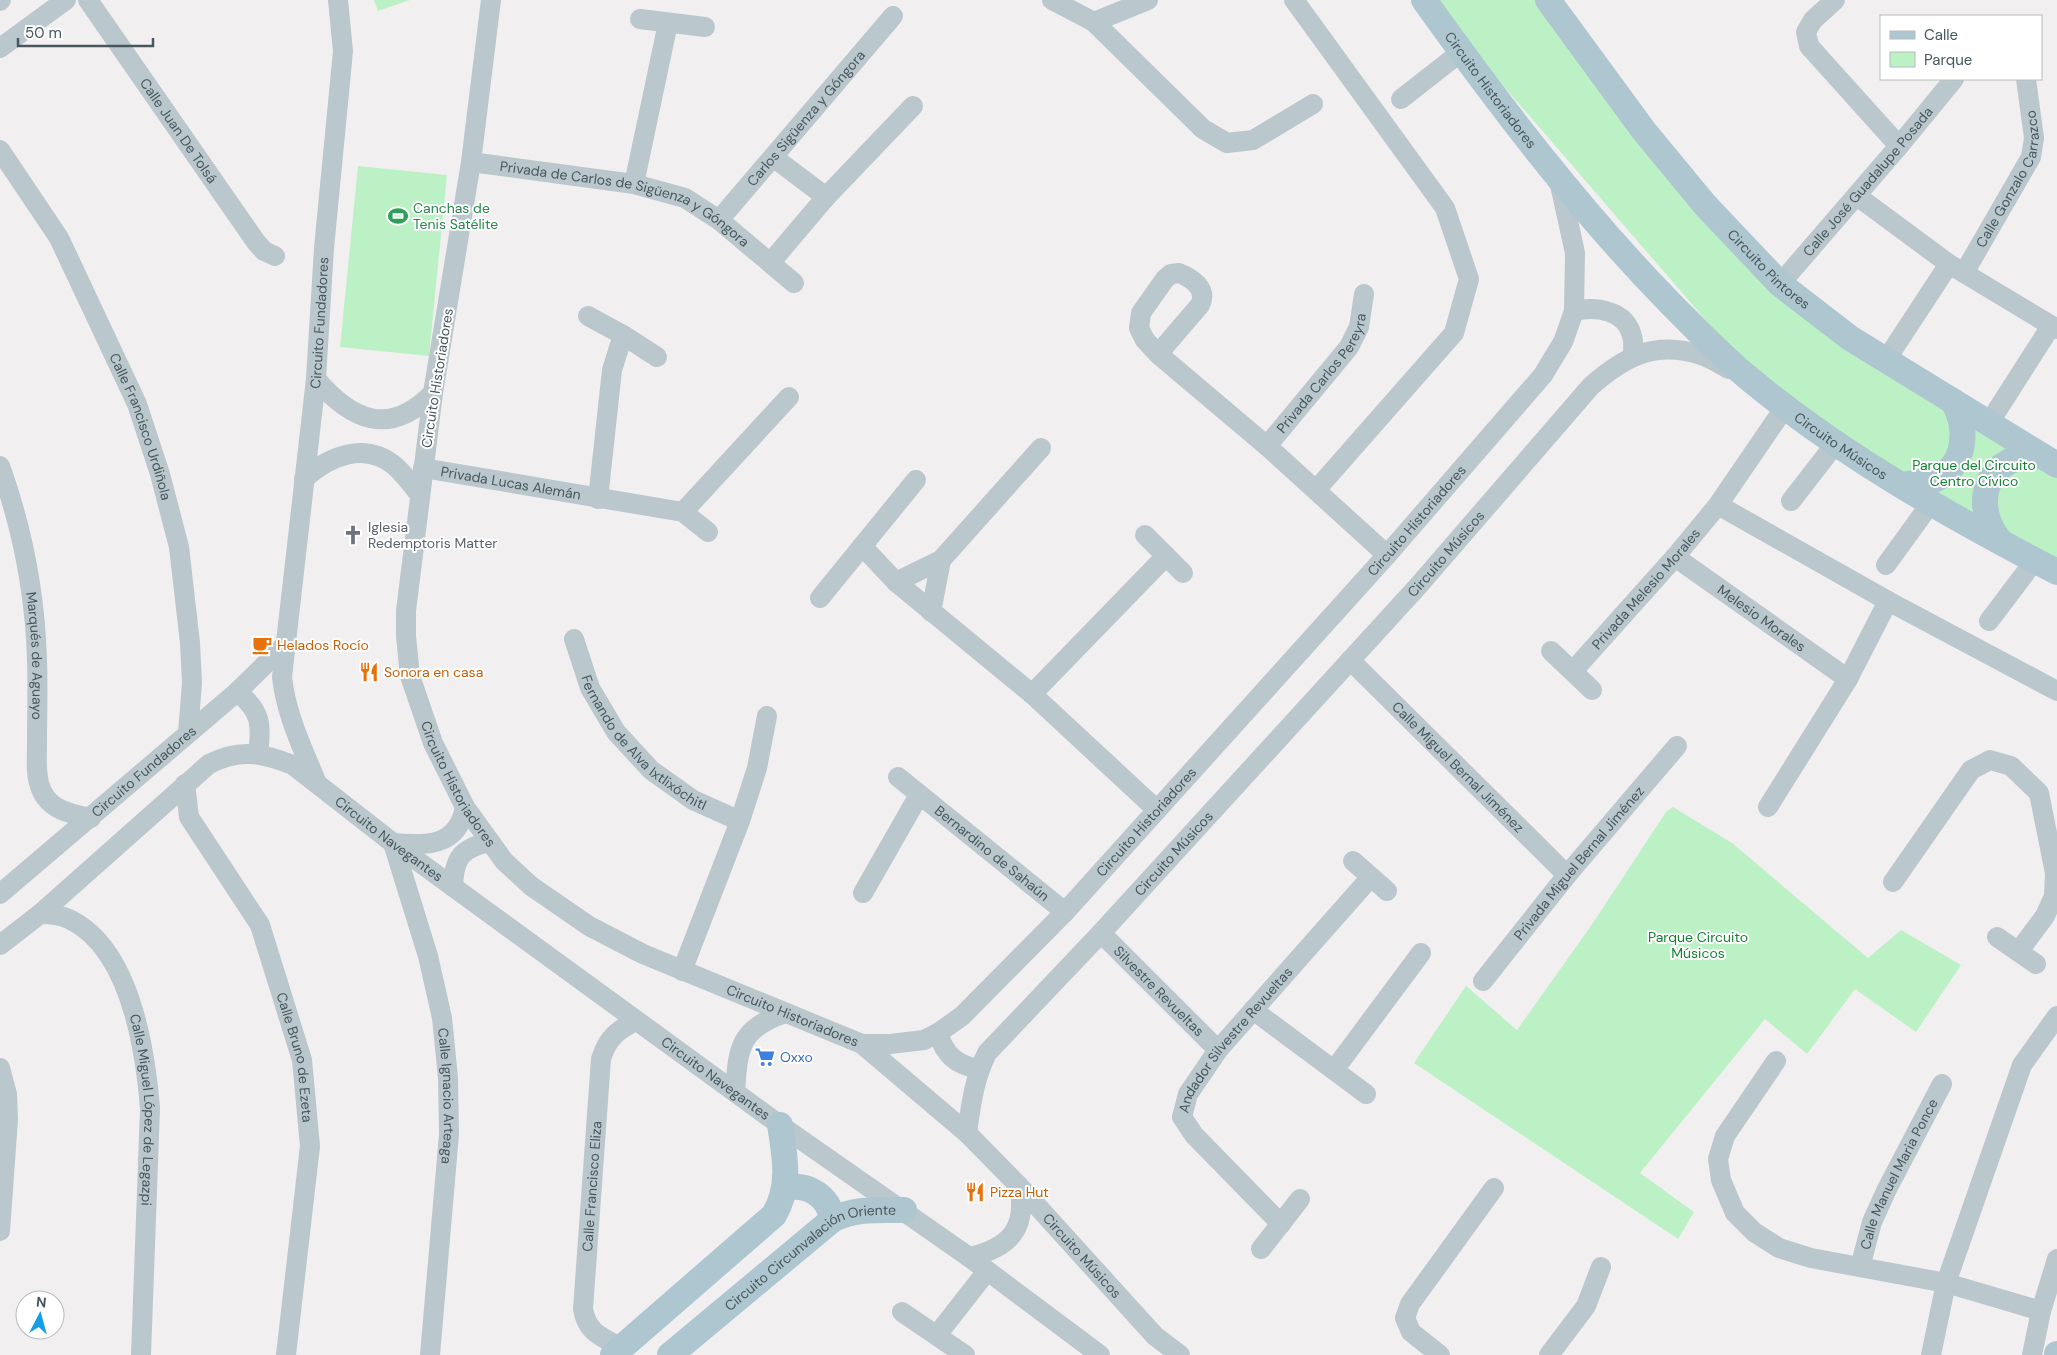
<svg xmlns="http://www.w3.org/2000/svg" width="2057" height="1355" viewBox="0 0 2057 1355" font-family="'DM Sans',sans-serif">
  <rect width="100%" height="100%" fill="#f2eff0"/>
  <!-- green -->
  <path fill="#bcf1c5" d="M 374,0 L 410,0 L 378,11 Z
    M 1436,0 L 1541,0 L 1775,286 L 2057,470 L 2057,567 L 1949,510 L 1747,368 L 1470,47 Z
    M 358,166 L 447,175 L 429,356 L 340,347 Z
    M 1673,807 L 1732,843 L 1868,958 L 1901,930 L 1961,965 L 1916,1032 L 1855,989 L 1807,1054 L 1765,1019 L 1640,1173 L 1694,1212 L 1678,1239 L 1414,1063 L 1466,986 L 1517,1030 L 1593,923 L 1666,812 Z"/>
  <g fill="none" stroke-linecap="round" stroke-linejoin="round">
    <!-- minor -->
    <g stroke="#bac7cd" stroke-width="20">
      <path id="s1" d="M 88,0 L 256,242 L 264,251 L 275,256"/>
      <path id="s2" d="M 491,0 L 471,162 L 433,393 L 406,611 L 406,636 L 410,676 L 433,743 L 465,807 L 504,861 L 531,886 L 589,926 L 643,954 L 862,1044 L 890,1044 L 924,1040 L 938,1033 L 962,1016 L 1065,912 L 1387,555 L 1543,375 L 1563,342 L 1574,311 L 1575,253 L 1559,180"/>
      <path d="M 1052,0 L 1094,22 L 1203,129 L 1227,143 L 1253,140 L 1313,104"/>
      <path d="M 1294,0 L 1445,208 L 1469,279 L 1454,333 L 1316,490"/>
      <path d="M 1835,0 L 1813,20 L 1806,32 L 1809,46 L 1899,146"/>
      <path d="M 0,1 L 1,0"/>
      <path d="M 640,19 L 705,27"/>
      <path d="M 1094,22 L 1148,0"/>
      <path d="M 0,48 L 66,0"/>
      <path d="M 1401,99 L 1461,52"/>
      <path id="s3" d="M 0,150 L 59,238 L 137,404 L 160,474 L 179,547 L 190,643 L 192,683 L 188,733"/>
      <path d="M 773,157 L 826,197"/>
      <path id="s4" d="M 471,162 L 634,184 L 685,198 L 719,220 L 794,283"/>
      <path d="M 634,184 L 668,23"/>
      <path d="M 1857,196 L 1949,264 L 2057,329"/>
      <path id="s5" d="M 719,220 L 893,16"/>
      <path d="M 771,262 L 826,197 L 913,106"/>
      <path id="s6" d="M 1964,273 L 2031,157 L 2034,138 L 2026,79"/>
      <path id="s7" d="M 1780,284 L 1899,146 L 1954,79"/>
      <path d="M 1574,311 C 1596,306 1626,310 1632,336 C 1634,342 1633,349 1633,356"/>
      <path d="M 588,316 L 623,335 L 657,357"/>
      <path d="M 1158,354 L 1200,305 C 1208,289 1192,278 1179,273 L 1171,274 L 1165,279 L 1141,313 L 1139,328 L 1145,340 L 1158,354 L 1267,446 L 1387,555"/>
      <path d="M 1886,360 L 1949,264"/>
      <path d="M 316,379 C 351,420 389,438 433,393"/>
      <path d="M 1989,423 L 2051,326"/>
      <path id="s8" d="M 1267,446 L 1349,347 L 1359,327 L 1364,294"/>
      <path id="s9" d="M 0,466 C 22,527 35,594 37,660 C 38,688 37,716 37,744 C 37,758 35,775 41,789 C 49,810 71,814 91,818"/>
      <path id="s10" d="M 423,468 L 683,512 L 708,532"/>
      <path d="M 304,479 C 329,456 365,441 395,466 C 404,474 412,485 420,495"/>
      <path d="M 598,499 L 612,370 L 623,335"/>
      <path d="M 1791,501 L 1836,443"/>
      <path d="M 1718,505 L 1888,601 L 2057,691"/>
      <path d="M 683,512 L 789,397"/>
      <path d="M 1145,535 L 1183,573"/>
      <path d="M 862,546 L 896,582 L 1032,694 L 1157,810"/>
      <path id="s11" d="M 1675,557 L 1848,679"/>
      <path d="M 1886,565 L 1931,503"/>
      <path d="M 896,582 L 941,560 L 1041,448"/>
      <path d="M 820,598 L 916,480"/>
      <path d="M 931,612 L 941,560"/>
      <path d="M 1989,621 L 2035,560"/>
      <path id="s12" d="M 574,639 L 590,688 L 616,732 L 651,770 L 693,800 L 740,821"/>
      <path d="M 1551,651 L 1592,690"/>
      <path id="s13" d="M 1350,660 L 1567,875"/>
      <path id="s14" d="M 1573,671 L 1675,557 L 1718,505 L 1785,407"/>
      <path d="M 237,692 C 261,710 262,725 258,754"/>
      <path d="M 1032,694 L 1166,556"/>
      <path id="s15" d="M 898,777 L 1065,912"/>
      <path id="s16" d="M 316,781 C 302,747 286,714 282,677 L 316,379 L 324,248 L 343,51 L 338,0"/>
      <path id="s17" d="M 185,784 L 189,817 L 260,925 L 302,1060 L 310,1146 L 286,1355"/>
      <path d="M 1768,807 L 1848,679 L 1888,601"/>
      <path id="s18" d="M 393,843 L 428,956 L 442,1018 L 448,1078 L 449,1134 L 430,1355"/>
      <path d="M 393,843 C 426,846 458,847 465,807"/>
      <path d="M 1353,861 L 1387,891"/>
      <path d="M 1893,882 L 1971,770 L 1990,760 L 2011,766 L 2039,793 L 2055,873 L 2054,896 L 2045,916 L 2019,951"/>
      <path d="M 453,887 C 454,858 461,848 490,842"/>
      <path d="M 863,893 L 919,795"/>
      <path id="s19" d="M 0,894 L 237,692 L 285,645"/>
      <path id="s20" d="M 40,914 C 50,914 60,915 69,919 C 130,948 145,1048 150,1108 L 141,1355"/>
      <path id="s21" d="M 1101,933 L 1218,1050"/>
      <path d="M 1997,937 L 2036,964"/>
      <path id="s22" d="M 0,945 L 40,914 L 209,764 C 240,748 262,753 293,765 L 393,843 L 780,1125 L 969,1257 L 1100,1355"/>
      <path d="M 682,971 L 740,821 L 757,768 L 767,716"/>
      <path id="s23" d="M 1483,981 L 1567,875 L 1677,746"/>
      <path d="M 1253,1010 L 1366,1094"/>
      <path d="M 938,1033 C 945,1055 956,1065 979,1069"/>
      <path id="s24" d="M 862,1044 L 967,1133 L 1019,1186 L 1155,1336 L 1180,1355"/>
      <path d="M 1776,1061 L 1725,1136 L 1718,1159 L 1721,1180 L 1735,1213 L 1754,1232 L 1779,1248 L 1811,1258 L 1946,1283 L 2041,1311"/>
      <path d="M 0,1068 L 7,1094 L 8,1119 L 0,1231"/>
      <path d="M 1334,1070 L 1421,953"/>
      <path d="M 735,1092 C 738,1048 739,1029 785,1013"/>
      <path id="s25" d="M 967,1133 C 971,1105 974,1079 987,1053 L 1101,933 L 1419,585 L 1591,386 C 1624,357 1655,340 1701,355 C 1710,358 1720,364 1729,369"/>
      <path id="s26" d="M 1281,1224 L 1194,1135 L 1182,1117 L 1188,1094 L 1218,1050 L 1370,878"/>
      <path d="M 1261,1249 L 1300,1199"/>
      <path d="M 969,1257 C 1009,1248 1028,1229 1019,1186"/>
      <path id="s27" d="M 1860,1267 L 1872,1222 L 1887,1189 L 1942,1084"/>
      <path d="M 902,1312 L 965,1355"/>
      <path d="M 937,1335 L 987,1271"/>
      <path id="s28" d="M 622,1348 C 602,1337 587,1333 583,1309 L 601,1059 C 607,1039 617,1030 636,1021"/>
      <path d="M 1440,1355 L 1411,1332 L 1405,1318 L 1410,1304 L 1494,1188"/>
      <path d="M 1549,1355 L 1586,1306 L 1601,1267"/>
      <path d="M 1931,1355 L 1946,1283 L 2022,1065 L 2057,1016"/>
      <path d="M 2032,1355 L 2041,1311 L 2057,1259"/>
    </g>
    <!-- major -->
    <g stroke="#aec6cf" stroke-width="26">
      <path id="s29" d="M 1424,0 C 1500,106 1579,210 1670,303 C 1696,329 1723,358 1752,381 C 1845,457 1951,517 2057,572"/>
      <path id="s30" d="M 1548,0 L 1644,131 L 1706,206 L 1780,284 L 1850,338 L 2057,465"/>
      <path d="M 1901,485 C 1912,483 1925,483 1936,479 C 1967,465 1968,427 1953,401"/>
      <path d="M 2000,541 C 1978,515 1978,473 2015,459 C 2023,456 2033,456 2042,456"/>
      <path d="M 785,1188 C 807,1183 830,1196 832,1220"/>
      <path d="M 613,1355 L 774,1215 C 791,1187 785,1156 780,1125"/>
      <path id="s31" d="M 670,1355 L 832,1220 C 855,1208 878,1210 904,1210"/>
      <path d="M 2057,1355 L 2057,1354"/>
    </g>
  </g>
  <!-- icons -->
  <defs>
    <symbol id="stadium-bare" viewBox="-9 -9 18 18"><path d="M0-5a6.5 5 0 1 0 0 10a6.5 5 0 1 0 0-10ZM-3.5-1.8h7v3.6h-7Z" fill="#2e9e5b" stroke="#fff" stroke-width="2.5" paint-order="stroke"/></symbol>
    <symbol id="church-bare" viewBox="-9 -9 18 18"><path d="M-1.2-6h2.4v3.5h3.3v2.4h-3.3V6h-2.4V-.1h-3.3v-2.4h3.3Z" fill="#6b7280" stroke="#fff" stroke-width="2.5" paint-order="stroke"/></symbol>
    <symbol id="cafe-bare" viewBox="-9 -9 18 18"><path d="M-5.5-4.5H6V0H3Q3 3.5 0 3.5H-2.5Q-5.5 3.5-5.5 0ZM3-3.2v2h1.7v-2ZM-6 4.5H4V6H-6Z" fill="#e8710a" stroke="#fff" stroke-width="2.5" paint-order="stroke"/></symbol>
    <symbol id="restaurant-bare" viewBox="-9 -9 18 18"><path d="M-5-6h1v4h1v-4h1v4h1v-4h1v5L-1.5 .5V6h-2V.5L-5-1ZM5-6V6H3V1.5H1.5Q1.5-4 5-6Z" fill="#e8710a" stroke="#fff" stroke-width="2.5" paint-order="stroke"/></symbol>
    <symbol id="supermarket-bare" viewBox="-9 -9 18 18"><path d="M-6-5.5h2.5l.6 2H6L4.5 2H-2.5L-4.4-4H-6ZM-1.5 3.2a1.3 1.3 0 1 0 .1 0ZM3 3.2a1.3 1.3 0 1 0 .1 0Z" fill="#3f7fe0" stroke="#fff" stroke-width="2.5" paint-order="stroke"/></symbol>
  </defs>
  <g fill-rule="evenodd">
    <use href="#stadium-bare" x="384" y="202" width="28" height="28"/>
    <use href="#church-bare" x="339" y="521" width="28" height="28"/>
    <use href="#cafe-bare" x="248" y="631" width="28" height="28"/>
    <use href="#restaurant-bare" x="355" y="658" width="28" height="28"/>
    <use href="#supermarket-bare" x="751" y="1043" width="28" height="28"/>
    <use href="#restaurant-bare" x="961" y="1178" width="28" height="28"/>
  </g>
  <g text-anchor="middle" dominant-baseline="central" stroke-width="4" stroke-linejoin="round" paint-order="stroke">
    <!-- street labels -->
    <g font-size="14" fill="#47575d" stroke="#fff">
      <text stroke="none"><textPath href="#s29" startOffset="112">Circuito Historiadores</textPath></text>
      <text stroke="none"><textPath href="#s5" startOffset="134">Carlos Sigüenza y Góngora</textPath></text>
      <text stroke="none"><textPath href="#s1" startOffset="159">Calle Juan De Tolsá</textPath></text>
      <text stroke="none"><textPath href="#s6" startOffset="106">Calle Gonzalo Carrazco</textPath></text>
      <text stroke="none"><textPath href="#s7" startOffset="135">Calle José Guadalupe Posada</textPath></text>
      <text stroke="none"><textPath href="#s4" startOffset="162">Privada de Carlos de Sigüenza y Góngora</textPath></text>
      <text stroke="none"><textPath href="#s30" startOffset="349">Circuito Pintores</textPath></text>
      <text stroke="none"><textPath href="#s16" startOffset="466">Circuito Fundadores</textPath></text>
      <text stroke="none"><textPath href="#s8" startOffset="92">Privada Carlos Pereyra</textPath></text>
      <text transform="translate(437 378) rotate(-81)">Circuito Historiadores</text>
      <text stroke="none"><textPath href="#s3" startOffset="312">Calle Francisco Urdiñola</textPath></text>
      <text stroke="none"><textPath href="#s29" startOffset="614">Circuito Músicos</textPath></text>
      <text stroke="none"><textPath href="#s10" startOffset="89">Privada Lucas Alemán</textPath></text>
      <text stroke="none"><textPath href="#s2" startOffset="2076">Circuito Historiadores</textPath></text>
      <text stroke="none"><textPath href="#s25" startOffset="761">Circuito Músicos</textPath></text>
      <text stroke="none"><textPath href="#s14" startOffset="110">Privada Melesio Morales</textPath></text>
      <text stroke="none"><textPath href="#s11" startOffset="106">Melesio Morales</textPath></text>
      <text stroke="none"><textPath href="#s9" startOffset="194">Marqués de Aguayo</textPath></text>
      <text stroke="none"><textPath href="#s12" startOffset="129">Fernando de Alva Ixtlixóchitl</textPath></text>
      <text stroke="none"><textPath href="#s13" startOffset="152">Calle Miguel Bernal Jiménez</textPath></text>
      <text stroke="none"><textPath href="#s19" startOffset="189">Circuito Fundadores</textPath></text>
      <text stroke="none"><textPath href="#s2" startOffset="801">Circuito Historiadores</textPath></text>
      <text stroke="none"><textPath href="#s2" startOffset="1671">Circuito Historiadores</textPath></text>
      <text stroke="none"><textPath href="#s22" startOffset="485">Circuito Navegantes</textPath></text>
      <text stroke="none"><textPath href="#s15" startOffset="121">Bernardino de Sahaún</textPath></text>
      <text stroke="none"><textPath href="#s25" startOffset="356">Circuito Músicos</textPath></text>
      <text stroke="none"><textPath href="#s23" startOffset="152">Privada Miguel Bernal Jiménez</textPath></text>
      <text stroke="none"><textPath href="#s21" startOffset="82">Silvestre Revueltas</textPath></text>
      <text stroke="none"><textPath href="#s2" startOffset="1221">Circuito Historiadores</textPath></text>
      <text stroke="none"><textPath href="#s26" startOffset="241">Andador Silvestre Revueltas</textPath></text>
      <text stroke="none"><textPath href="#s17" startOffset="300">Calle Bruno de Ezeta</textPath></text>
      <text stroke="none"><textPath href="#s22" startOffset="890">Circuito Navegantes</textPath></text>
      <text stroke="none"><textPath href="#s18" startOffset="260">Calle Ignacio Arteaga</textPath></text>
      <text stroke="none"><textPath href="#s20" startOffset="245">Calle Miguel López de Legazpi</textPath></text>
      <text stroke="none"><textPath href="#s27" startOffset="101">Calle Manuel Maria Ponce</textPath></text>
      <text stroke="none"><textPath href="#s28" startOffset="181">Calle Francisco Eliza</textPath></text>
      <text stroke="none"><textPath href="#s24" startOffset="306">Circuito Músicos</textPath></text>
      <text stroke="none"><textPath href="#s31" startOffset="175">Circuito Circunvalación Oriente</textPath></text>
    </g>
    <!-- leisure labels -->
    <g font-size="14" fill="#27864d" stroke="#fff" text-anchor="start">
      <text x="413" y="208">Canchas de<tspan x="413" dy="16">Tenis Satélite</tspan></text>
    </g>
    <!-- park labels -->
    <g font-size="14" fill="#148233" stroke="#fff">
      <text x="1974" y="465">Parque del Circuito<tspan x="1974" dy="16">Centro Cívico</tspan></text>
      <text x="1698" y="937">Parque Circuito<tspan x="1698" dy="16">Músicos</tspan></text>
    </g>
    <!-- worship labels -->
    <g font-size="14" fill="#5b616d" stroke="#fff" text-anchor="start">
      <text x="368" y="527">Iglesia<tspan x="368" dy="16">Redemptoris Matter</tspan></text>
    </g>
    <!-- food labels -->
    <g font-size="14" fill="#c56008" stroke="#fff" text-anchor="start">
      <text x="277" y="645">Helados Rocío</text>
      <text x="384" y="672">Sonora en casa</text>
      <text x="990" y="1192">Pizza Hut</text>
    </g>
    <!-- shop labels -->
    <g font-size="14" fill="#366cbe" stroke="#fff" text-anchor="start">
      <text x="780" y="1057">Oxxo</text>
    </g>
  </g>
  <!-- legend -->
  <rect x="1880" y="15" width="162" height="65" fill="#ffffff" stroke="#b5bcbe"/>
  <rect x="1890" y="31" width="25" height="8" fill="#aec6cf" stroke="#b5bcbe"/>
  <text x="1924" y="40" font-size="15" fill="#47575d">Calle</text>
  <rect x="1890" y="52" width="25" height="15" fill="#bcf1c5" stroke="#b5bcbe"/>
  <text x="1924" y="65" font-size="15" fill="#47575d">Parque</text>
  <!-- north arrow -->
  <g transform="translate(40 1315) rotate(6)"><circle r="24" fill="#ffffff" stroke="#b5bcbe"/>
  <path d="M0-4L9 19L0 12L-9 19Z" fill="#139ee8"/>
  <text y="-8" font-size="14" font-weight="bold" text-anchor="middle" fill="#47575d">N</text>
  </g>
  <!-- scale -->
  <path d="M18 38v8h135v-8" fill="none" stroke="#47575d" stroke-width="2.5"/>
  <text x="25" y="38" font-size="15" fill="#47575d" stroke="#ffffff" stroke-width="4" paint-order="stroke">50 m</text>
</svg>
